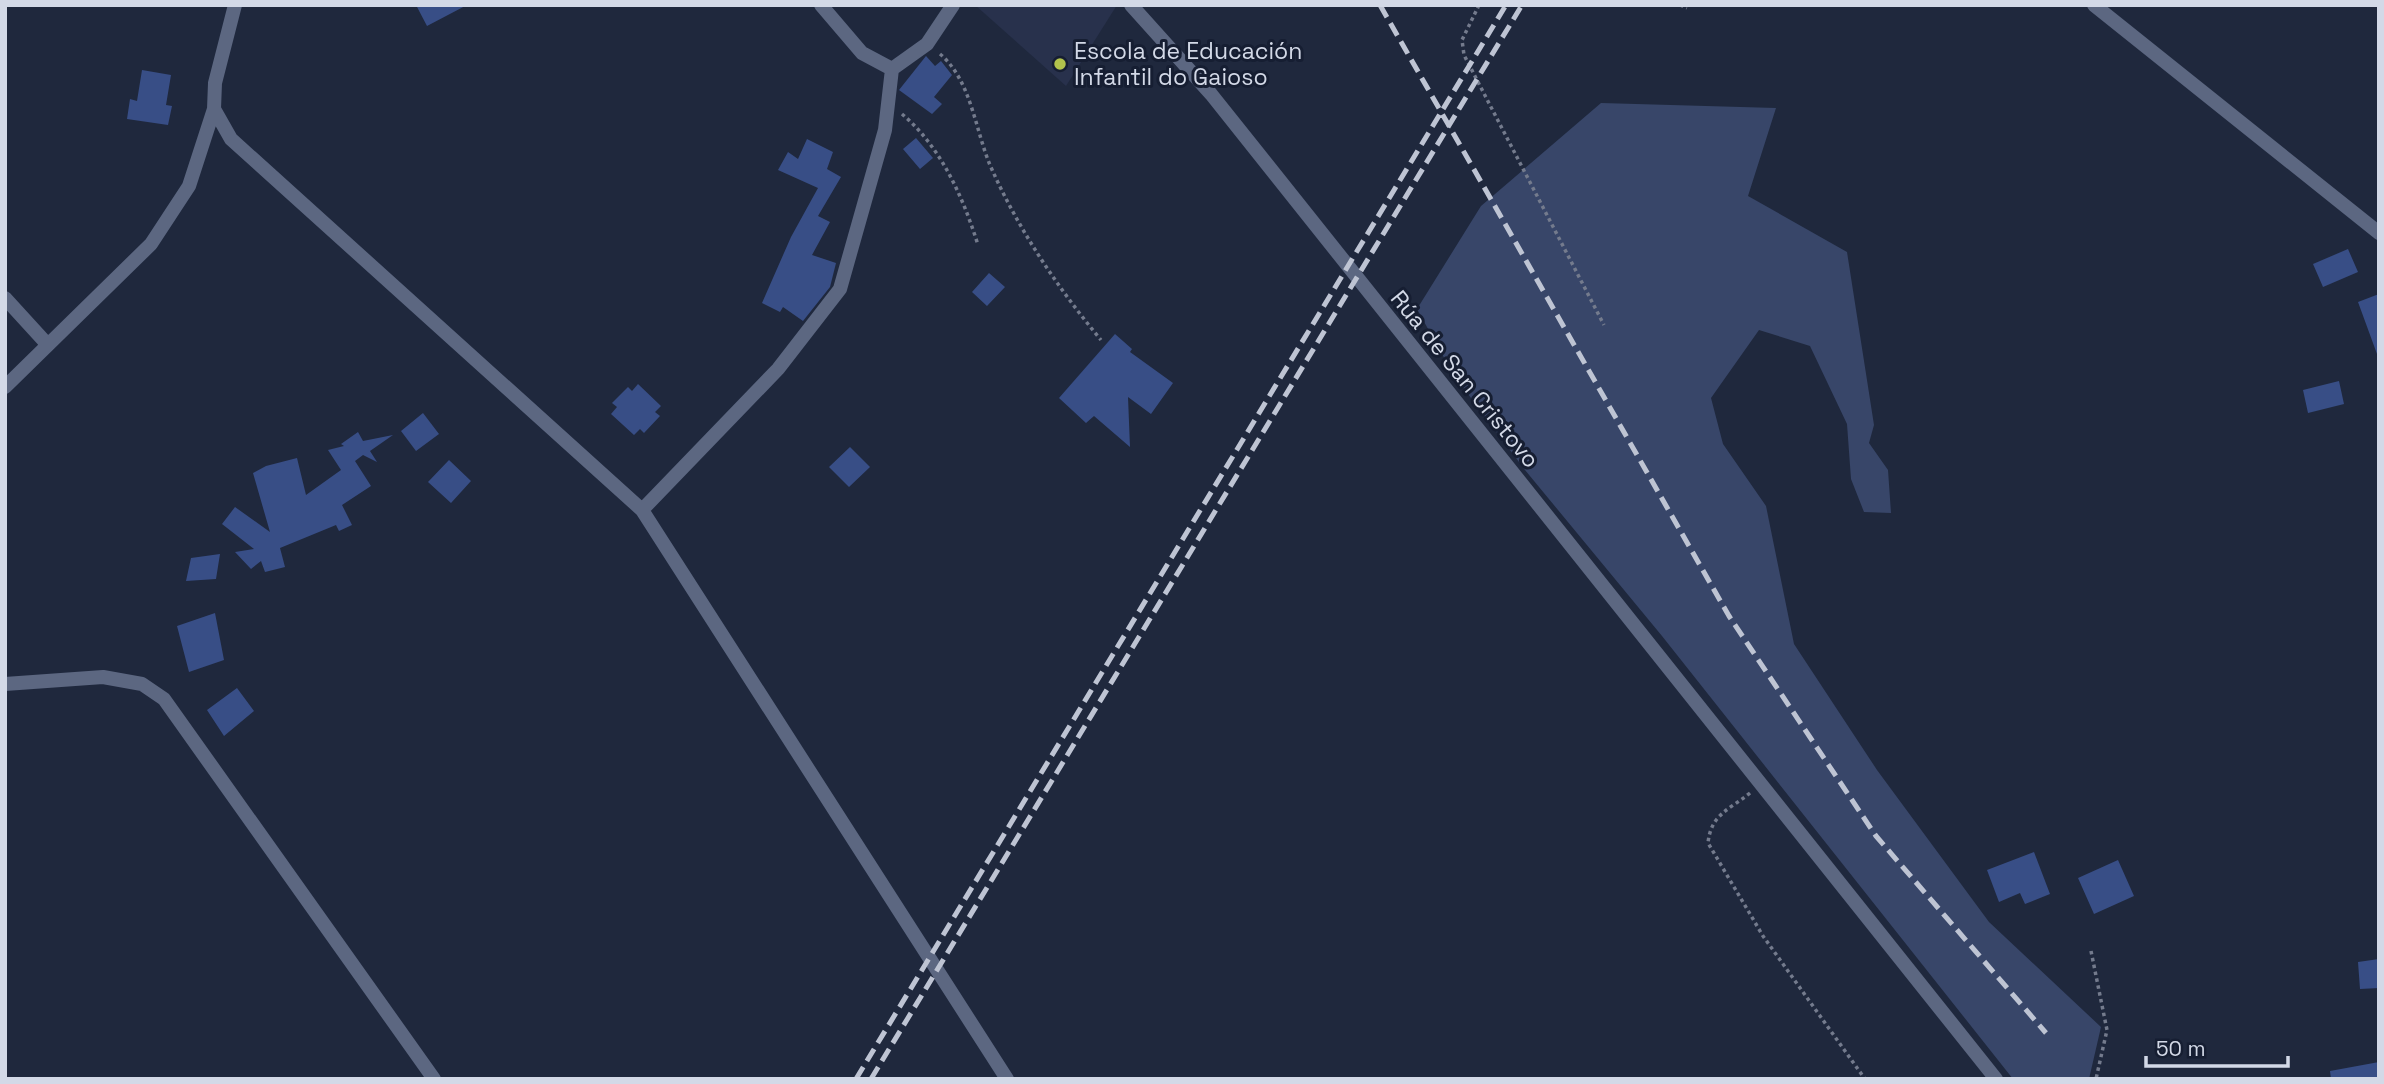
<svg xmlns="http://www.w3.org/2000/svg" width="2384" height="1084" viewBox="0 0 2384 1084" font-family="'Space Grotesk',sans-serif">
  <rect width="100%" height="100%" fill="#1f283d"/>
  <!-- built -->
  <path fill="#28314c" d="M 975,5 L 1117,5 L 1066,86 Z"/>
  <!-- green -->
  <path fill="#384669" d="M 1601,103 L 1776,108 L 1748,196 L 1847,252 L 1874,425 L 1869,443 L 1888,470 L 1891,513 L 1864,512 L 1851,479 L 1847,424 L 1810,346 L 1759,330 L 1711,398 L 1723,444 L 1766,506 L 1794,644 L 1877,770 L 1989,922 L 2101,1027 L 2089,1079 L 2013,1079 L 1662,636 L 1525,470 L 1453,374 L 1417,309 L 1481,206 Z"/>
  <!-- building -->
  <path fill="#384e86" d="M 416,5 L 467,5 L 427,26 Z
    M 926,56 L 935,66 L 941,61 L 952,75 L 934,97 L 942,104 L 932,114 L 899,90 Z
    M 142,70 L 171,75 L 166,105 L 172,106 L 168,125 L 127,119 L 130,99 L 137,101 Z
    M 916,138 L 933,158 L 920,169 L 903,149 Z
    M 807,139 L 833,152 L 827,169 L 841,177 L 818,216 L 830,222 L 812,255 L 836,263 L 830,287 L 803,321 L 783,307 L 780,312 L 762,303 L 791,237 L 818,188 L 778,170 L 788,152 L 798,159 Z
    M 2348,249 L 2358,272 L 2323,287 L 2313,264 Z
    M 989,273 L 1005,287 L 987,306 L 972,292 Z
    M 2379,294 L 2379,354 L 2377,354 L 2358,302 Z
    M 1115,334 L 1132,349 L 1130,352 L 1173,383 L 1151,414 L 1128,397 L 1130,447 L 1094,416 L 1086,423 L 1059,398 Z
    M 2339,381 L 2344,404 L 2308,413 L 2303,390 Z
    M 638,384 L 661,406 L 655,412 L 660,416 L 644,433 L 640,429 L 634,435 L 611,414 L 617,407 L 612,403 L 628,387 L 632,391 Z
    M 423,413 L 439,434 L 416,451 L 401,431 Z
    M 358,432 L 363,441 L 393,435 L 370,451 L 377,462 L 363,455 L 355,461 L 371,486 L 342,505 L 352,525 L 339,531 L 336,525 L 280,548 L 285,567 L 265,572 L 261,561 L 251,569 L 235,552 L 254,549 L 222,524 L 235,507 L 270,532 L 253,473 L 266,466 L 297,458 L 306,495 L 341,470 L 328,450 L 344,446 L 341,444 Z
    M 850,447 L 870,467 L 849,487 L 829,467 Z
    M 449,460 L 471,481 L 451,503 L 428,482 Z
    M 220,554 L 216,579 L 186,581 L 191,558 Z
    M 215,613 L 224,660 L 189,672 L 177,626 Z
    M 237,688 L 254,711 L 224,736 L 207,710 Z
    M 2034,852 L 2050,894 L 2025,904 L 2020,893 L 1999,902 L 1987,870 Z
    M 2118,860 L 2134,896 L 2094,914 L 2078,878 Z
    M 2379,959 L 2379,988 L 2360,989 L 2358,962 Z
    M 2379,1062 L 2379,1079 L 2331,1079 L 2330,1071 Z"/>
  <g fill="none" stroke-linecap="round" stroke-linejoin="round">
    <!-- path -->
    <path stroke="#747b8d" stroke-width="3.5" stroke-dasharray="3.5 3.5" stroke-linecap="butt" d="M 1479,5 L 1462,40 L 1464,55 L 1604,325
      M 1680,5 L 1687,8
      M 940,54 C 971,80 975,129 990,165 C 1018,229 1057,287 1101,340
      M 902,114 C 941,147 963,197 978,245
      M 1750,793 C 1729,810 1711,814 1708,843 L 1763,936 L 1865,1079
      M 2091,951 L 2107,1030 L 2096,1079"/>
    <!-- minor -->
    <path stroke="#5c6781" stroke-width="14" d="M 235,5 L 215,83 L 214,109 L 231,139 L 642,510 L 1007,1079
      M 821,5 L 862,53 L 892,69
      M 2094,5 L 2379,233
      M 5,298 L 47,344
      M 5,387 L 151,244 L 189,186 L 214,109
      M 642,510 L 778,369 L 840,289 L 885,130 L 892,69 L 927,44 L 953,5
      M 5,684 L 103,677 L 142,684 L 164,699 L 434,1079"/>
    <!-- tertiary -->
    <path stroke="#5c6781" stroke-width="14" d="M 1131,5 L 1211,94 L 1996,1079"/>
    <!-- rail -->
    <path stroke="#bec4d3" stroke-width="5" stroke-dasharray="14 7" stroke-linecap="butt" d="M 1380,5 L 1729,616 L 1876,836 L 2046,1033
      M 856,1079 L 1506,5
      M 871,1079 L 1522,5"/>
  </g>
  <!-- markers -->
  <circle fill="#b2c34c" stroke="#161e32" stroke-width="2.5" cx="1060" cy="64" r="7"/>
  <g text-anchor="middle" dominant-baseline="central" stroke-width="6" stroke-linejoin="round" paint-order="stroke">
    <!-- poi labels -->
    <g font-size="23" fill="#d3d9e7" stroke="#161e32" text-anchor="start">
      <text x="1074" y="51">Escola de Educación<tspan x="1074" dy="26">Infantil do Gaioso</tspan></text>
    </g>
    <!-- street labels -->
    <g font-size="23" fill="#d3d9e7" stroke="#161e32">
      <text transform="translate(1465 379) rotate(51)">Rúa de San Cristovo</text>
    </g>
  </g>
  <!-- border -->
  <rect width="2384" height="1084" fill="none" stroke="#d3d9e7" stroke-width="14"/>
  <!-- scale -->
  <path d="M2146 1056v10h142v-10" fill="none" stroke="#d3d9e7" stroke-width="3.5"/>
  <text x="2156" y="1056" font-size="21" fill="#d3d9e7" stroke="#161e32" stroke-width="5" paint-order="stroke">50 m</text>
</svg>
